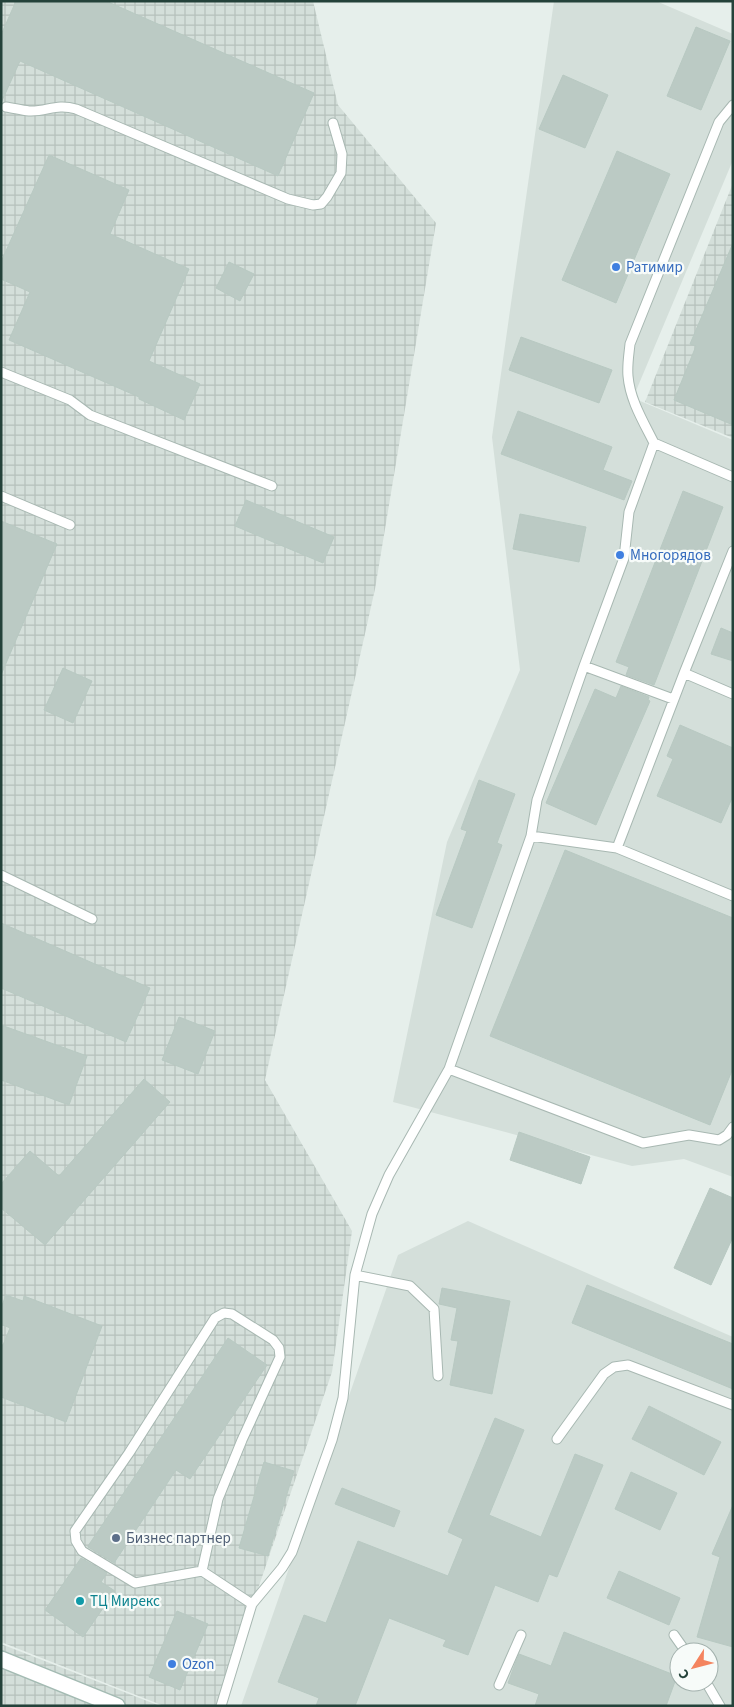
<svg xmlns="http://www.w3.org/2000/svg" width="734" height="1707" viewBox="0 0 734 1707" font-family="'Source Sans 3',sans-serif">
  <defs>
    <pattern id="industrial-grid" width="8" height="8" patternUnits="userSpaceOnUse" patternTransform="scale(1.25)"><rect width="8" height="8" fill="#d4dfda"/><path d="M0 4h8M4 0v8" fill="none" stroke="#b6c1bc"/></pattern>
  </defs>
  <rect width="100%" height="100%" fill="#e6efeb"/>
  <!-- built -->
  <path fill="#d4dfda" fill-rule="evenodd" d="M 554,1 L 656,1 L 733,34 L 733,160 L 633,398 L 733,440 L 733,1177 L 684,1159 L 632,1166 L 393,1102 L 447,842 L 520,670 L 492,437 Z
    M 468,1221 L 733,1337 L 733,1706 L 241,1706 L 398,1255 ZM 679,1652 L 709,1652 L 709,1682 L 679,1682 Z"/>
  <!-- industrial -->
  <path fill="url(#industrial-grid)" d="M 2,1 L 313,1 L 338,105 L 436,223 L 375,589 L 265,1080 L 352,1231 L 332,1372 L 218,1706 L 164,1706 L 1,1642 Z
    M 733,183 L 733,438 L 645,402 Z
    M 1,1644 L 160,1706 L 1,1706 Z"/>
  <!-- building -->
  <path fill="#bbcac4" stroke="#b8c9c2" d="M 16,1 L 106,1 L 314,93 L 278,176 L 20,61 L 1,103 L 1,35 Z
    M 696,27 L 730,41 L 701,110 L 667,96 Z
    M 563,75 L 608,95 L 585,148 L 539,129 Z
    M 617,151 L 670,174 L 616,303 L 562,280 Z
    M 49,155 L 129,190 L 110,234 L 189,269 L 149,361 L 200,384 L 184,420 L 139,399 L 139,397 L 9,340 L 30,292 L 1,279 L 1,262 Z
    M 733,243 L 733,425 L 674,400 L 696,346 L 690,344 Z
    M 229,262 L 254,274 L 240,301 L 216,288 Z
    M 521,337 L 612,370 L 599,403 L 509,370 Z
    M 518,411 L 612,447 L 603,470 L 632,481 L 624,500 L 501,454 Z
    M 683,491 L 723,507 L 654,685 L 626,675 L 629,667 L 616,662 Z
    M 246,500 L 334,537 L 323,563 L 235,526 Z
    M 520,514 L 586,527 L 579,562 L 513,549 Z
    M 1,521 L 57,544 L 1,675 Z
    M 721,628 L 733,633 L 733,661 L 711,654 Z
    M 63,668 L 92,681 L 73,723 L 44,710 Z
    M 621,686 L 649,697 L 648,700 L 650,701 L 596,825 L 546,803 L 595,689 L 616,698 Z
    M 680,725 L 733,748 L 733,796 L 721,823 L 657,796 L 673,759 L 667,756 Z
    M 479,780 L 515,794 L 497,843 L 502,845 L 472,928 L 436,915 L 467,831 L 461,829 Z
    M 565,850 L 733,918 L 733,1068 L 710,1125 L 490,1036 Z
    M 1,923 L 150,988 L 126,1042 L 1,988 Z
    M 179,1017 L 215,1031 L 198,1074 L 162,1060 Z
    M 1,1025 L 87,1056 L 69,1105 L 1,1080 Z
    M 144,1079 L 170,1102 L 45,1245 L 1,1208 L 1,1184 L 30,1151 L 59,1176 Z
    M 519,1132 L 590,1157 L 581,1184 L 510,1160 Z
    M 710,1188 L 733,1198 L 733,1237 L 711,1285 L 674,1268 Z
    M 587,1285 L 733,1344 L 733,1389 L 572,1323 Z
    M 442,1288 L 510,1301 L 492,1394 L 450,1385 L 458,1341 L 451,1340 L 457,1308 L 439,1304 Z
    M 6,1295 L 23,1301 L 24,1296 L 102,1326 L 66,1422 L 1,1397 L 1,1350 L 10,1328 L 1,1324 L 1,1308 Z
    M 228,1338 L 267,1365 L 190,1479 L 176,1470 L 114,1563 L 88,1547 L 88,1546 Z
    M 649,1406 L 721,1442 L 704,1475 L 632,1439 Z
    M 495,1418 L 524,1430 L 489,1515 L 541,1537 L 575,1454 L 603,1465 L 557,1577 L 549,1574 L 538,1602 L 495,1585 L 468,1655 L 443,1646 L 446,1640 L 389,1618 L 355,1706 L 316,1706 L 319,1698 L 278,1682 L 304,1615 L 326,1623 L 358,1541 L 448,1576 L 463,1539 L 448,1532 Z
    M 264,1462 L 294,1471 L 268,1556 L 239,1548 Z
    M 631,1472 L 677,1493 L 660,1530 L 615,1509 Z
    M 342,1488 L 400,1511 L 394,1527 L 335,1504 Z
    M 733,1505 L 733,1647 L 697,1637 L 720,1557 L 712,1554 Z
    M 81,1558 L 107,1573 L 101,1582 L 115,1591 L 83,1637 L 45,1610 Z
    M 619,1571 L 680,1598 L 669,1625 L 607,1598 Z
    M 177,1611 L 208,1624 L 180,1690 L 149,1677 Z
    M 564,1632 L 677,1676 L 666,1706 L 535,1706 L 539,1694 L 508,1683 L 515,1664 L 519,1654 L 551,1666 Z"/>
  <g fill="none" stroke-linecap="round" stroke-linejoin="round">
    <defs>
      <path id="lane" d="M 6,107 C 13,108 21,110 29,111 C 47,112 56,103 76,109 L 288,199 L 313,205 L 321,204 L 327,197 L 341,173 L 342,154 L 333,123
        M 1,372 L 70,400 L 90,415 L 272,486
        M 654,443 L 733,477
        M 1,496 L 70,525
        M 584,666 L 673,699
        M 684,673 L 733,694
        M 531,836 L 617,848 L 684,673 L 733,551
        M 617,848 L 733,896
        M 1,875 L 92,919
        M 449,1069 L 643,1143 L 689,1135 L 719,1140 L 727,1135 L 733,1127
        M 355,1275 L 410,1286 L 434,1309 L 438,1376
        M 557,1439 L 604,1374 L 614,1367 L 628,1365 L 733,1405
        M 202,1571 L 135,1583 L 82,1551 L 76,1541 L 75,1531 L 129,1453 L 215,1318 L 224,1313 L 232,1314 L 273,1340 L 279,1348 L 280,1357 L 242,1440 L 218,1499 L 202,1571 L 252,1604
        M 674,1635 L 686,1652
        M 706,1682 L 720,1706
        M 499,1685 L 521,1635
        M 221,1706 L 252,1604 L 282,1568 L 292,1552 L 332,1440 L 343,1398 L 355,1275 L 372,1214 L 389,1175 L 449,1069 L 531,836 L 537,800 L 584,666 L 624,558 L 629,512 L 654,443 C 643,421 630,400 628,376 C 627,365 629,354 630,344 L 719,122 L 733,105"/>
      <path id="secondary" d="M 1,1659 L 117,1706"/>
    </defs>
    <!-- lane casing -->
    <use href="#lane" stroke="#a8b8b2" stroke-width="11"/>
    <!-- secondary casing -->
    <use href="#secondary" stroke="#a4bbb3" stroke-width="18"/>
    <!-- lane -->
    <use href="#lane" stroke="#fff" stroke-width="9"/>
    <!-- secondary -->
    <use href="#secondary" stroke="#fff" stroke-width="15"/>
  </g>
  <!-- markers -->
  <g fill="#3f7fe0" stroke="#f7fbf9" stroke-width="2">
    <circle cx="616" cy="267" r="5"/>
    <circle cx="620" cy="555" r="5"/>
    <circle cx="172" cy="1664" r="5"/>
  </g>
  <circle fill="#5c6f8a" stroke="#f7fbf9" stroke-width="2" cx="116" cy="1538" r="5"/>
  <circle fill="#0f9aa8" stroke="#f7fbf9" stroke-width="2" cx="80" cy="1601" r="5"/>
  <g text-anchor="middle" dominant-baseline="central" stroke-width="4.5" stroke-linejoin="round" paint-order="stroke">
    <!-- shop labels -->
    <g font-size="15" fill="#366cbe" stroke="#f7fbf9" text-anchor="start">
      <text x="626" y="267">Ратимир</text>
      <text x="630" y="555">Многорядов</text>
      <text x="182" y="1664">Ozon</text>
    </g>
    <!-- service labels -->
    <g font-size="15" fill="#4e5e75" stroke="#f7fbf9" text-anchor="start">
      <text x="126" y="1538">Бизнес партнер</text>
    </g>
    <!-- culture labels -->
    <g font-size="15" fill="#0d838f" stroke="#f7fbf9" text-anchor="start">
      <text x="90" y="1601">ТЦ Мирекс</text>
    </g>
  </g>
  <!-- border -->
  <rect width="734" height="1707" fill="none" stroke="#24423a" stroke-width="5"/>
  <!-- north arrow -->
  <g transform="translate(694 1667) rotate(234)"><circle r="24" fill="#f7fbf9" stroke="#a3b1ad"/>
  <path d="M0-4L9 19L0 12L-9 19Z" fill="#f4845f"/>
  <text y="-8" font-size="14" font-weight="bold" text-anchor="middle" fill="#24423a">С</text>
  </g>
</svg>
